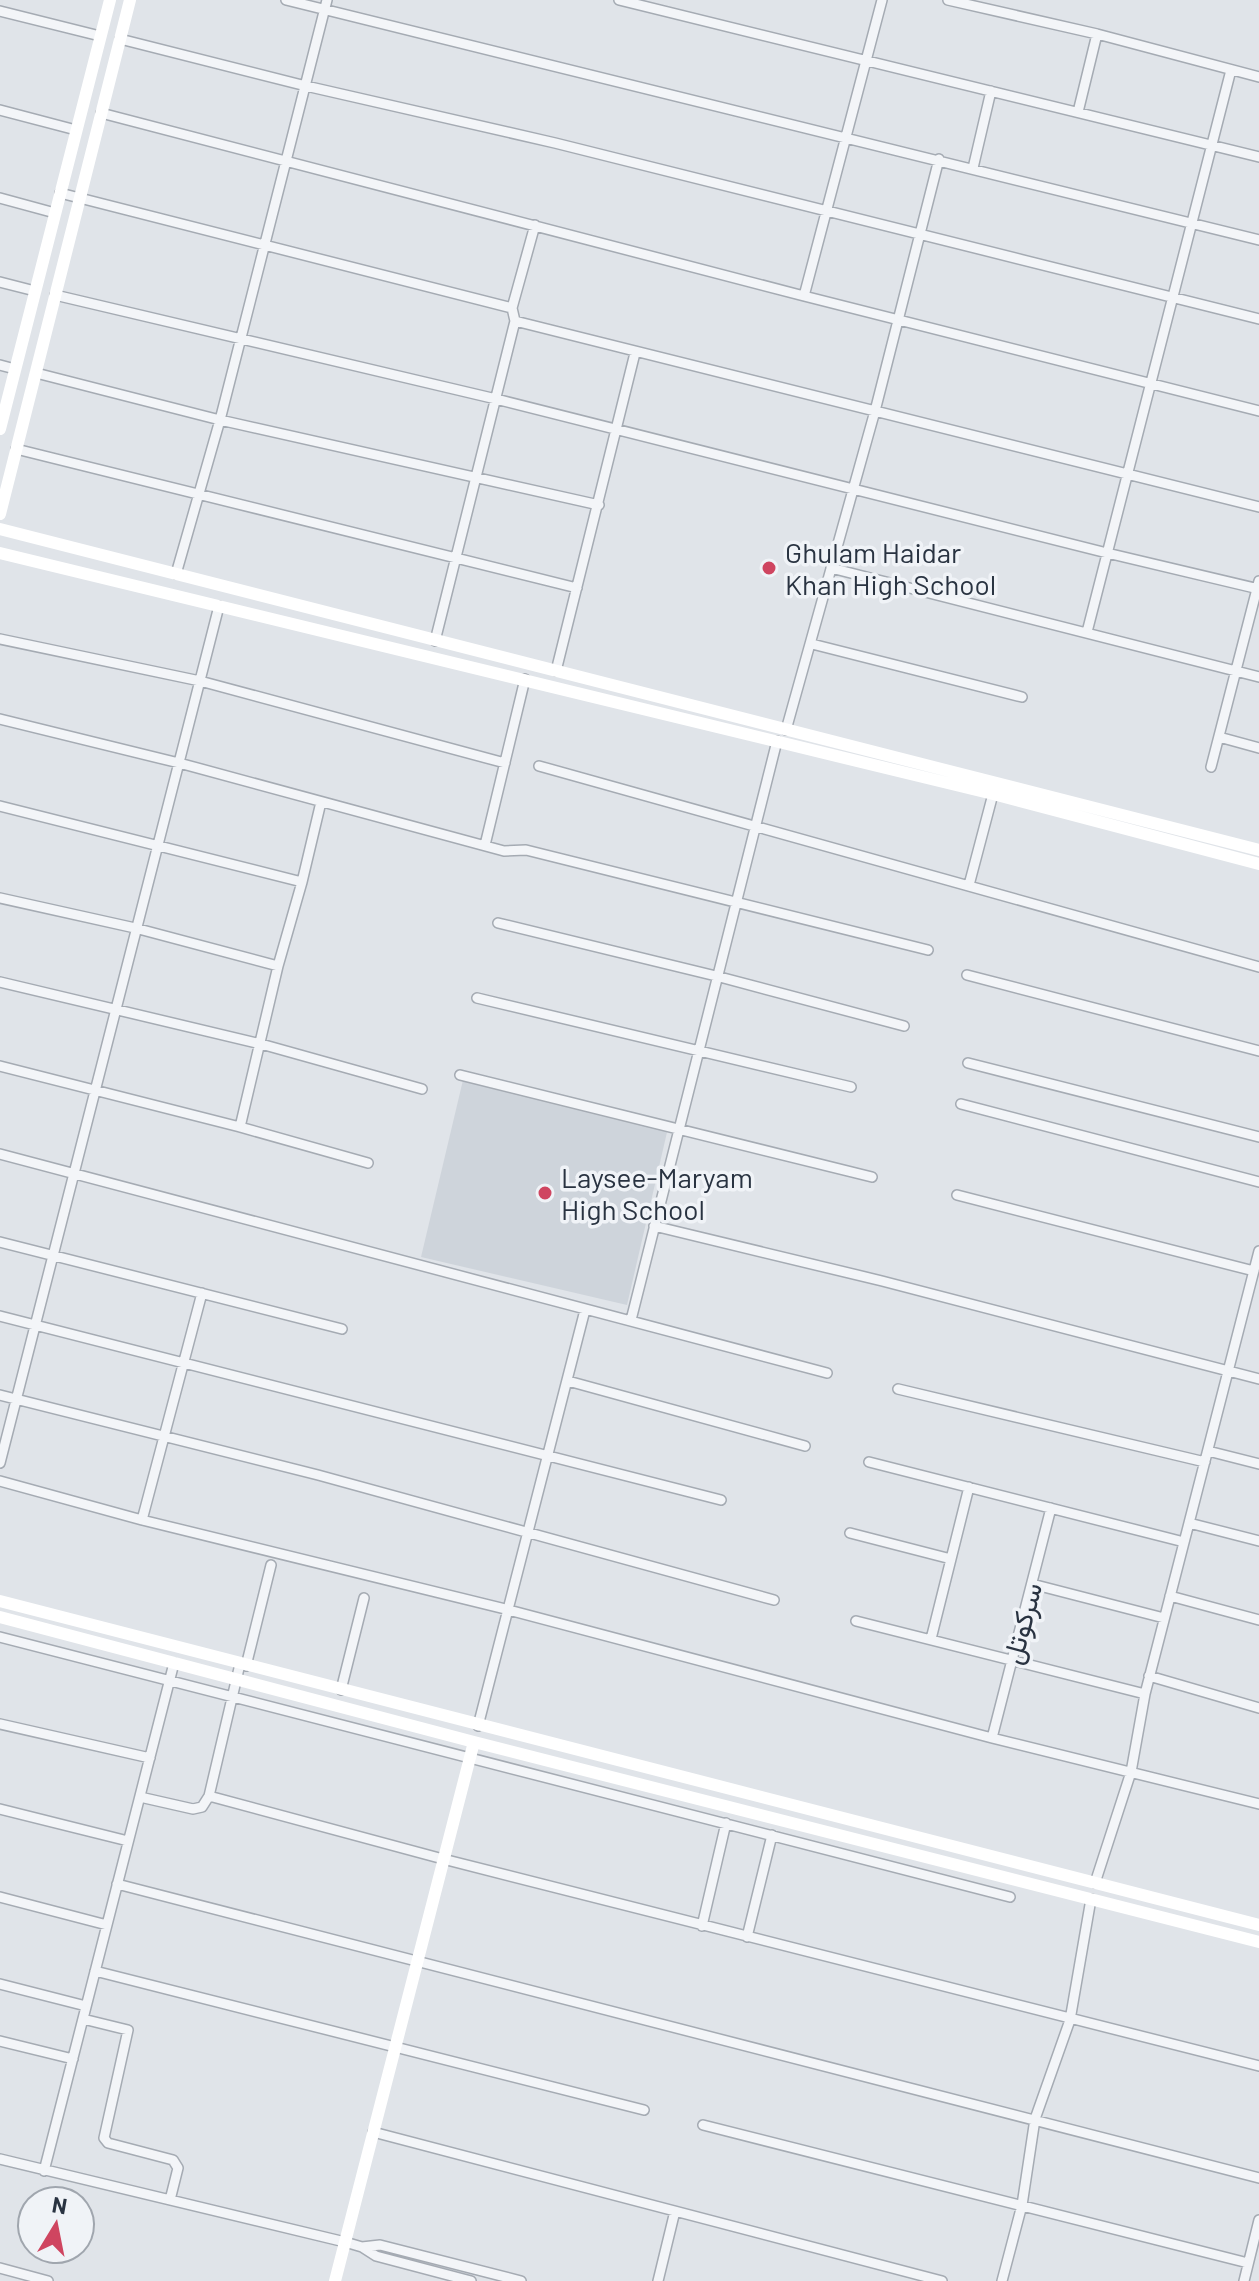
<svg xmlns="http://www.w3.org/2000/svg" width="1259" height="2281" viewBox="0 0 1259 2281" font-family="Barlow,Vazirmatn,sans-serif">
  <rect width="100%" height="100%" fill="#e0e4e9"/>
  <!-- built -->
  <path fill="#ced4db" d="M 463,1080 L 668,1128 L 627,1305 L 421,1257 Z"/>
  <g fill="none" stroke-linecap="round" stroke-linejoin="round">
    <defs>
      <path id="street" d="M 286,0 L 1259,240
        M 619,0 L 1259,157
        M 948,0 L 1097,34 L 1259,77
        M 0,11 L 100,36
        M 120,39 L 306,86 L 555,143 L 1259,319
        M 0,110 L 76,130
        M 1078,112 L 1097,34
        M 101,113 L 804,296 L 1259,411
        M 973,168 L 991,91
        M 60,193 L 512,308
        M 0,198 L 55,213
        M 0,282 L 35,291
        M 55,295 L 496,399 L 1107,553 L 1259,589
        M 804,296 L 882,0
        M 515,321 L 1259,507
        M 0,365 L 15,369
        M 36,373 L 220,420 L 599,505
        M 16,449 L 577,588
        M 831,568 L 1259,677
        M 176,574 L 220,420 L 327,0
        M 1087,632 L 1231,70
        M 0,639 L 200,681 L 505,763
        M 435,641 L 515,321 L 512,308 L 535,225
        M 812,644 L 1022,697
        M 556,671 L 635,353
        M 0,719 L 179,763 L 504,851 L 526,850 L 928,950
        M 786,730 L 875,411 L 939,159
        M 1219,737 L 1259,748
        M 539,766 L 1259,967
        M 1211,767 L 1259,581
        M 0,806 L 302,882
        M 485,845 L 525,679
        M 969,885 L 993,794
        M 0,898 L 135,928 L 278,966
        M 498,923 L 716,976 L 904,1026
        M 967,975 L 1259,1051
        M 0,982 L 261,1044 L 422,1089
        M 477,998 L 851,1087
        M 968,1063 L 1259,1137
        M 0,1066 L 240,1127 L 368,1163
        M 460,1075 L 872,1177
        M 961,1104 L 1259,1182
        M 240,1127 L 278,966 L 302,882 L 321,802
        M 0,1154 L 827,1373
        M 957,1195 L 1254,1271
        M 654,1226 L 882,1281 L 1259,1379
        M 0,1242 L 342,1329
        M 0,1316 L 721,1500
        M 631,1320 L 777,741
        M 568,1381 L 805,1446
        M 898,1389 L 1205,1462
        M 0,1395 L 318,1475 L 774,1600
        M 1208,1451 L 1259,1464
        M 869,1462 L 1184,1542
        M 0,1463 L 219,606
        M 0,1481 L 142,1520 L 509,1610 L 992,1738 L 1259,1804
        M 142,1520 L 202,1293
        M 1189,1523 L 1259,1541
        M 850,1533 L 951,1559
        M 1032,1584 L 1164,1618
        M 1170,1596 L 1259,1620
        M 856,1621 L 1145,1694
        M 0,1637 L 1010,1897
        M 931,1639 L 969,1487
        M 246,1666 L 271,1565
        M 1149,1676 L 1259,1708
        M 341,1690 L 364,1598
        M 0,1724 L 150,1758
        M 478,1726 L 585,1310
        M 992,1738 L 1051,1508
        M 209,1796 L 443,1859 L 1259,2066
        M 140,1797 L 193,1809 L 202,1807 L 209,1796 L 240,1664
        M 0,1809 L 128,1841
        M 1095,1883 L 1131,1772 L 1145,1694 L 1259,1251
        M 117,1884 L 1259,2178
        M 0,1897 L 107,1925
        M 702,1926 L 726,1823
        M 747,1937 L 772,1835
        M 95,1971 L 644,2110
        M 0,1984 L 86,2006
        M 83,2019 L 128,2030 L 104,2138 L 108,2143 L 173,2160 L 178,2168 L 170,2200
        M 0,2041 L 73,2059
        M 703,2125 L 1248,2263
        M 373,2132 L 942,2281
        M 0,2159 L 345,2242 L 362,2247 L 376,2256 L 471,2281
        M 44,2171 L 174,1663
        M 362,2247 L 380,2245 L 521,2281
        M 0,2268 L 48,2281
        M 658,2281 L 675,2211
        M 1002,2281 L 1022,2205 L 1035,2119 L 1070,2020 L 1091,1899
        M 1244,2281 L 1259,2220"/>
    </defs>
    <!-- street casing -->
    <use href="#street" stroke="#a5abb3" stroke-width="12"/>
    <!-- street -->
    <use href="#street" stroke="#f3f5f8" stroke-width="9"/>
    <!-- secondary -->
    <path stroke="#fff" stroke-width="12" d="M 0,429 L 110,0
      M 0,514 L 130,0
      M 0,529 L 1259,850
      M 0,553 L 993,794 L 1259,864
      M 0,1601 C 419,1711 839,1818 1259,1925
      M 0,1617 L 474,1742 L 1259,1942
      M 335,2281 L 474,1742"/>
  </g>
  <!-- markers -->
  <g fill="#cf4560" stroke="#f0f3f7" stroke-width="3">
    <circle cx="769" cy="568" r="8"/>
    <circle cx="545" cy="1193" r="8"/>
  </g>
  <g text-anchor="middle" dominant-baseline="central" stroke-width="7" stroke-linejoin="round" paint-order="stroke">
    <!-- poi labels -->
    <g font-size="28" fill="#293341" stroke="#f0f3f7" text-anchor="start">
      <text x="785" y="552">Ghulam Haidar<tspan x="785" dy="32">Khan High School</tspan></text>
      <text x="561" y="1177">Laysee-Maryam<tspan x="561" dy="32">High School</tspan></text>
    </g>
    <!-- street labels -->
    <g font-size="28" fill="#293341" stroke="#f0f3f7">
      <text transform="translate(1021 1623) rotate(-75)">سرکوتل</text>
    </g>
  </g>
  <!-- north arrow -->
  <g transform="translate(56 2225) rotate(10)"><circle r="38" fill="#f0f3f7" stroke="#a0a6ae" stroke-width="2"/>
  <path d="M0-6L14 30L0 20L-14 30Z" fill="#cf4560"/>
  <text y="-12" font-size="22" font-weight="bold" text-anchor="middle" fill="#293341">N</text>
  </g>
</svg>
